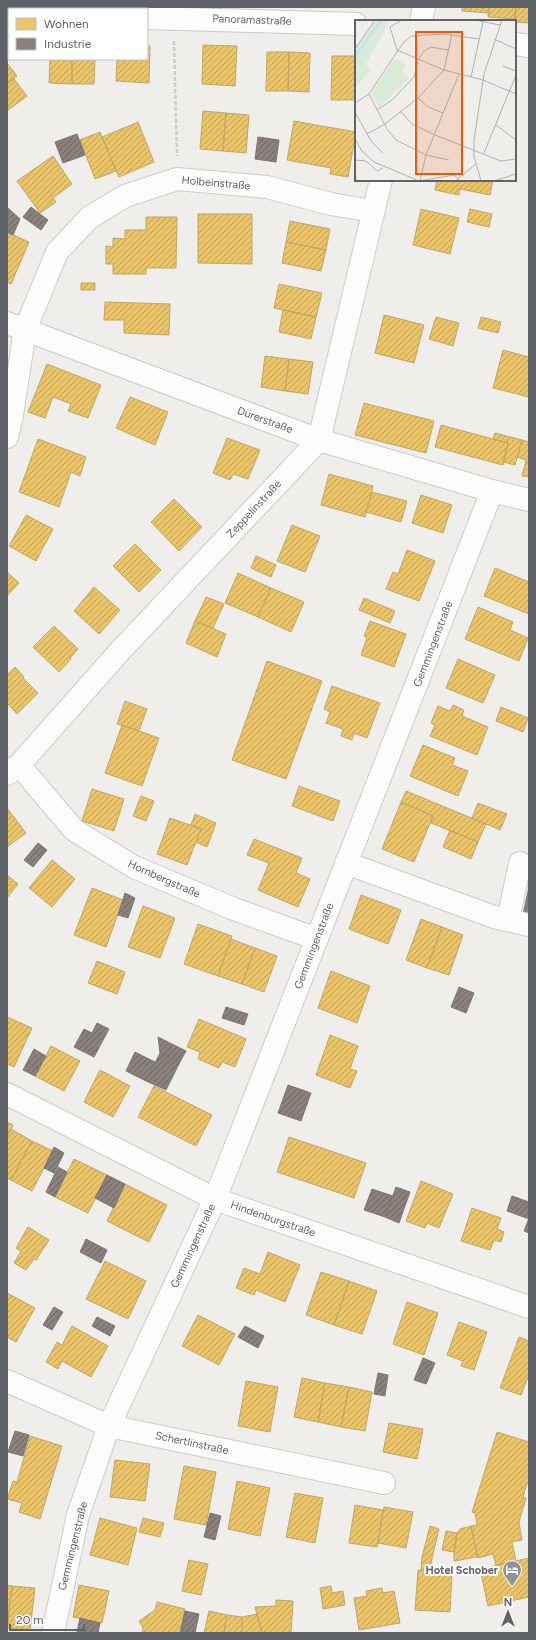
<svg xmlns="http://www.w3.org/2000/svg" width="536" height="1640" viewBox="0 0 536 1640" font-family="Figtree,sans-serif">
  <defs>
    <pattern id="homes-hatch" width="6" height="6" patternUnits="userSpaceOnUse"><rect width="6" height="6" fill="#e9c46a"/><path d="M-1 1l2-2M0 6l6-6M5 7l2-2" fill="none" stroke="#c0a35b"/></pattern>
    <pattern id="industry-hatch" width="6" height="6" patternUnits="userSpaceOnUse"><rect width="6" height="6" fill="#8a817c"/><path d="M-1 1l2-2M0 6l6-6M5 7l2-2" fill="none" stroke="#6e6865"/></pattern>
  </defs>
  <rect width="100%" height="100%" fill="#efeeea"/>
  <!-- homes -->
  <path fill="url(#homes-hatch)" stroke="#c0a769" d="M 462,7 L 489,7 L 489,13 L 462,11 Z
    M 489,7 L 516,7 L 514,19 L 488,17 Z
    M 516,7 L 529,7 L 529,23 L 515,22 Z
    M 203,45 L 237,46 L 235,86 L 202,84 Z
    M 147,46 L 150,46 L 149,83 L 116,81 L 117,59 L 147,59 Z
    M 267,52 L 289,52 L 288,91 L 266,91 Z
    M 289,52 L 310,53 L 309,92 L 288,91 Z
    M 332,56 L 356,56 L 356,100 L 331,100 Z
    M 50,59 L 72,59 L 72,84 L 49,83 Z
    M 72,59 L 95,59 L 94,84 L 72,84 Z
    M 7,63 L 17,76 L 7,84 Z
    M 14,79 L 27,96 L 7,111 L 7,84 Z
    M 203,111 L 226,113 L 223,151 L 200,149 Z
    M 226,113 L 249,115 L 246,153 L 223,151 Z
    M 294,121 L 356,132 L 348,177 L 330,174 L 331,168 L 287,160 Z
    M 138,122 L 154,162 L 119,177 L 102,137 Z
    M 100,132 L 116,171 L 95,179 L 80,140 Z
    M 53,156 L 72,184 L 53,198 L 56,202 L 40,213 L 17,181 Z
    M 437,180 L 493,180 L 490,195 L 460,189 L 459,195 L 435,190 Z
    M 421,209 L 459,218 L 450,254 L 413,245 Z
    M 470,209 L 492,214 L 489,227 L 467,222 Z
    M 198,214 L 252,214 L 252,264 L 198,263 Z
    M 146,217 L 177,217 L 176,268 L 146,268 L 146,274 L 113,274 L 113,264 L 106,264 L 106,246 L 113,247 L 113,238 L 125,239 L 125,230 L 146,230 Z
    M 290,221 L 330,229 L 326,250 L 286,242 Z
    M 7,232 L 29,242 L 11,284 L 7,282 Z
    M 286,242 L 326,250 L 321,271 L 282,263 Z
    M 81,283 L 95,283 L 95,290 L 81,290 Z
    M 279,284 L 322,293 L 316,317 L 274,308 Z
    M 105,302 L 170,304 L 169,335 L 124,333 L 124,320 L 104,320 Z
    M 283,310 L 316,317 L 311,339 L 279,332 Z
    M 384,315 L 424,325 L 414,363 L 375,353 Z
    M 436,317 L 459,323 L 453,346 L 429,339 Z
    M 481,317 L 501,322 L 498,333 L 478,328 Z
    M 503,350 L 529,357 L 529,397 L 493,388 Z
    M 265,356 L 289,359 L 285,391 L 261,387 Z
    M 289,359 L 313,362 L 308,394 L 285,391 Z
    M 47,364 L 101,385 L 88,418 L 68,411 L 71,404 L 53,397 L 45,418 L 28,412 Z
    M 130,397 L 168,412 L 155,445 L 116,428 Z
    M 364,403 L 434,421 L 426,453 L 355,435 Z
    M 441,425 L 508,443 L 503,465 L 435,447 Z
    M 495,433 L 522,440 L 515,465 L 503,462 L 508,443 L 493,439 Z
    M 227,438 L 260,450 L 248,479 L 233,474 L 230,480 L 213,473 Z
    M 38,439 L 86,457 L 80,476 L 71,472 L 59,507 L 19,492 Z
    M 522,440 L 529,442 L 529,477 L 522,476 L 526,460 L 517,457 Z
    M 329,474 L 373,486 L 365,517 L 321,505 Z
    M 372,492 L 407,501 L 401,522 L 366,512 Z
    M 421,495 L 452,505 L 443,533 L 412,523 Z
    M 174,499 L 202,527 L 179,551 L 151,522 Z
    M 26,515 L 53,529 L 36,561 L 9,546 Z
    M 292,525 L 320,536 L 305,572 L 277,561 Z
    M 135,544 L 161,570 L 139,592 L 113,566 Z
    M 407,550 L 435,561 L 419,601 L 386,589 L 393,572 L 398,574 Z
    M 256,556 L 276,565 L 271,577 L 251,568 Z
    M 495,568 L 529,582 L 529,614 L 484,596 Z
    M 7,572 L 19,583 L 7,596 Z
    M 238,573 L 271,588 L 258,617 L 225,603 Z
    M 94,587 L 120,610 L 99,634 L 74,611 Z
    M 271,588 L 304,602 L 291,632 L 258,617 Z
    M 206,597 L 224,604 L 213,628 L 195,621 Z
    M 364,598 L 395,611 L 390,623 L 359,610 Z
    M 478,607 L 513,622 L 510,630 L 528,638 L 519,661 L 465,639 Z
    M 195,621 L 226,634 L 217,657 L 186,643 Z
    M 370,621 L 406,634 L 394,667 L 361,655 L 367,638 L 364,636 Z
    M 54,626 L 78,649 L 70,658 L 71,659 L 59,672 L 33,647 Z
    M 458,659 L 495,675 L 483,703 L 446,688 Z
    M 267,661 L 322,681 L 286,779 L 232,760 Z
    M 15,667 L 24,677 L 23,678 L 38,693 L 17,714 L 7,703 L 7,675 Z
    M 332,686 L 380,703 L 367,738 L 354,733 L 352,740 L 341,736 L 343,729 L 326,723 L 330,712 L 324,709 Z
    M 125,701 L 147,709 L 139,731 L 117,724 Z
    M 453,705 L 464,710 L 462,716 L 488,727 L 477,755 L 430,736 L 435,725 L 431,723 L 438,706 L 450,711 Z
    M 501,707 L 528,718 L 523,732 L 496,721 Z
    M 122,725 L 159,738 L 142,786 L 105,773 Z
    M 423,745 L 455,758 L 452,765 L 468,771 L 458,796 L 410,776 Z
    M 299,786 L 340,801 L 333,821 L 292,806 Z
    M 92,789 L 124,799 L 114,831 L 82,821 Z
    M 406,791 L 486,824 L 478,842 L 431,823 L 433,816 L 401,802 Z
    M 141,796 L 154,801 L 146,821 L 133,816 Z
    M 401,802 L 433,816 L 414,862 L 382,849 Z
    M 478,803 L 507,814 L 500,830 L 472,818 Z
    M 7,808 L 26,833 L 7,847 Z
    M 195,814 L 216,823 L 207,847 L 196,842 L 201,829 L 191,825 Z
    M 170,818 L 201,829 L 187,865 L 157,854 Z
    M 450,830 L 478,842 L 471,859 L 443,847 Z
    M 254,839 L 302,858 L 296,873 L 310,879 L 298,907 L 258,890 L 269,863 L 247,855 Z
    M 52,860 L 75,879 L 52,907 L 29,888 Z
    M 7,875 L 18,884 L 7,898 Z
    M 92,888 L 123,900 L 106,947 L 74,935 Z
    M 361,895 L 401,910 L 388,944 L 349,929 Z
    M 143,906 L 175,918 L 160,958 L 128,947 Z
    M 421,919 L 442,927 L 427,968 L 406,960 Z
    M 198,924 L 232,936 L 218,976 L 184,964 Z
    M 442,927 L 463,935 L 449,975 L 427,968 Z
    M 231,939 L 255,948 L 242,984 L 218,976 Z
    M 255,948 L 277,956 L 264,992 L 242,984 Z
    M 97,961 L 125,972 L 117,994 L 88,983 Z
    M 331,971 L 370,986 L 357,1023 L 318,1008 Z
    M 7,1017 L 32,1028 L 14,1067 L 7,1064 Z
    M 199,1019 L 246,1039 L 235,1067 L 222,1062 L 219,1068 L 198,1059 L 200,1052 L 187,1047 Z
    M 330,1035 L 358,1046 L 350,1069 L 357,1071 L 350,1088 L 316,1075 Z
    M 51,1046 L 80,1061 L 64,1091 L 35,1076 Z
    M 100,1070 L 130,1086 L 113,1117 L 84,1102 Z
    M 154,1086 L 212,1115 L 196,1146 L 138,1117 Z
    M 7,1122 L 13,1125 L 7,1137 Z
    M 11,1129 L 32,1141 L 11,1180 L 7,1178 L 7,1137 Z
    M 289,1137 L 366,1163 L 354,1198 L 277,1172 Z
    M 32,1141 L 53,1151 L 32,1191 L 11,1180 Z
    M 74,1159 L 107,1175 L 88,1213 L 55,1197 Z
    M 421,1181 L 453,1194 L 439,1228 L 427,1223 L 425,1228 L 406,1221 Z
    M 125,1184 L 167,1205 L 149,1242 L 107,1221 Z
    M 472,1208 L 501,1218 L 497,1229 L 504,1232 L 501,1242 L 494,1240 L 490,1250 L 461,1241 Z
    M 28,1227 L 49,1240 L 36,1260 L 34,1259 L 26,1270 L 14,1263 L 21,1251 L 16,1248 Z
    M 268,1252 L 300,1265 L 285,1302 L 256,1290 L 254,1295 L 236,1288 L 244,1268 L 260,1274 Z
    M 105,1261 L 146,1281 L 128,1319 L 86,1299 Z
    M 321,1272 L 349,1281 L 334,1325 L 306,1315 Z
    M 349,1281 L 377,1291 L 362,1334 L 334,1325 Z
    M 7,1293 L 35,1308 L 16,1342 L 7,1337 Z
    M 407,1302 L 438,1313 L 424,1355 L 393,1344 Z
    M 198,1315 L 235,1334 L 219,1365 L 182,1346 Z
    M 459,1322 L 487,1332 L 474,1370 L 461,1366 L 463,1361 L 447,1355 Z
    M 72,1326 L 108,1346 L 91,1377 L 62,1361 L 58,1369 L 46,1362 L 57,1342 L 62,1345 Z
    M 519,1337 L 529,1341 L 529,1378 L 528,1377 L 521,1395 L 500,1388 Z
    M 302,1378 L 325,1383 L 318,1422 L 294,1417 Z
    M 246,1381 L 278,1387 L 270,1432 L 238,1426 Z
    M 325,1383 L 349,1387 L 341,1427 L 318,1422 Z
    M 349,1387 L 372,1392 L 365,1431 L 341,1427 Z
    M 389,1423 L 423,1429 L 417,1459 L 383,1452 Z
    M 497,1432 L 529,1442 L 529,1484 L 527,1483 L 523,1497 L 526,1498 L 519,1522 L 522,1540 L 512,1542 L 516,1561 L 496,1565 L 493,1554 L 478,1558 L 471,1526 L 477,1525 L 475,1513 L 472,1512 Z
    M 30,1436 L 62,1446 L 40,1519 L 19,1512 L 22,1503 L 7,1499 L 13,1481 L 17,1482 Z
    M 115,1460 L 150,1464 L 145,1501 L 110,1497 Z
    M 184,1466 L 216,1472 L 206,1525 L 174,1519 Z
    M 237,1481 L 270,1488 L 260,1536 L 228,1529 Z
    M 295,1493 L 323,1498 L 315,1543 L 286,1537 Z
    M 355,1505 L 383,1510 L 377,1547 L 349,1543 Z
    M 384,1507 L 413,1512 L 406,1548 L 378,1543 Z
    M 100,1518 L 137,1528 L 128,1565 L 90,1555 Z
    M 143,1518 L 164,1523 L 160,1537 L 139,1532 Z
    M 430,1526 L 439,1529 L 432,1558 L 431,1571 L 421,1570 L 422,1557 Z
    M 471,1526 L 477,1557 L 454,1561 L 454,1552 L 457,1533 L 460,1529 Z
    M 446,1531 L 457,1533 L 454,1552 L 442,1550 Z
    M 529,1558 L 529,1597 L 488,1606 L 480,1569 Z
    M 189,1560 L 208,1564 L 201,1595 L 182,1591 Z
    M 418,1570 L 452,1572 L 450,1612 L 415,1610 Z
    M 7,1585 L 12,1586 L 7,1628 Z
    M 79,1585 L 109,1591 L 102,1623 L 73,1617 Z
    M 12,1586 L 35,1588 L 30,1630 L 7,1628 Z
    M 331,1586 L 332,1593 L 343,1591 L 345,1605 L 323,1609 L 320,1588 Z
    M 382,1588 L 383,1593 L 394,1591 L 400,1623 L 359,1630 L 354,1598 L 367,1596 L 366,1591 Z
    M 276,1600 L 293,1601 L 291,1633 L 262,1633 L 255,1607 L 276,1606 Z
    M 157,1602 L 185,1609 L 180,1633 L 142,1633 L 143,1628 L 139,1621 L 155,1610 Z
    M 209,1611 L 227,1615 L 224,1633 L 204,1633 Z
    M 257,1614 L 262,1633 L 242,1633 L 242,1617 Z
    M 227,1615 L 242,1617 L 242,1633 L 224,1633 Z"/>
  <!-- industry -->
  <path fill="url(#industry-hatch)" stroke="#7d7876" d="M 77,134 L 85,155 L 63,163 L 55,142 Z
    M 258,137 L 279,140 L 276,162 L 255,159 Z
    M 7,207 L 20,219 L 13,235 L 7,232 Z
    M 31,207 L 48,220 L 41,230 L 23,217 Z
    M 38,843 L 47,850 L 33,867 L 24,860 Z
    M 529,887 L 529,915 L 523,914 Z
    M 125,893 L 135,898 L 128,918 L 118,915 Z
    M 459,987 L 474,993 L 466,1013 L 451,1007 Z
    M 226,1007 L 248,1014 L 244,1025 L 222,1018 Z
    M 97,1023 L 109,1029 L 94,1057 L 74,1047 L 84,1029 L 92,1033 Z
    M 158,1037 L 186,1051 L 180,1062 L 160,1053 Z
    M 34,1049 L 46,1056 L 35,1076 L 23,1070 Z
    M 135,1052 L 155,1062 L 146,1081 L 126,1071 Z
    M 160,1053 L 180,1062 L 166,1090 L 146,1081 Z
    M 288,1085 L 311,1093 L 301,1121 L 278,1113 Z
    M 54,1147 L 64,1153 L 54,1173 L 44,1168 Z
    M 58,1167 L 67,1172 L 55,1197 L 46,1192 Z
    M 107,1175 L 125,1184 L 114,1208 L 95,1198 Z
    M 396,1187 L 410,1192 L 399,1223 L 385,1217 Z
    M 372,1189 L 393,1196 L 385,1217 L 364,1210 Z
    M 512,1196 L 529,1202 L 529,1219 L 507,1211 Z
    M 529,1218 L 529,1233 L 524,1231 Z
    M 86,1239 L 107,1250 L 101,1263 L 80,1252 Z
    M 54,1307 L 63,1312 L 52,1330 L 43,1325 Z
    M 97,1317 L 115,1326 L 110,1336 L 92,1326 Z
    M 245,1326 L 264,1336 L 258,1348 L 238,1337 Z
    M 423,1358 L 435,1363 L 426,1384 L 414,1380 Z
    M 378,1373 L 388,1375 L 385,1396 L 374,1394 Z
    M 15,1431 L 29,1435 L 23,1456 L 8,1452 Z
    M 210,1513 L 221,1516 L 215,1540 L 204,1537 Z
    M 185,1611 L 199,1614 L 195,1633 L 180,1633 Z
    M 80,1618 L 100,1623 L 98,1633 L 77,1632 Z"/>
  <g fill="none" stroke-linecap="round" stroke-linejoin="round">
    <defs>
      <path id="minor" d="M 147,18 L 356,24
        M 421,21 L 424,7
        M 7,26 L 9,26
        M 515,44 L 529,46
        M 7,323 L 319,440 L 492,491 L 529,500
        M 7,437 L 12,415 L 25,330 L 57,252 L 89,218 L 125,196 L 177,179 L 267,187 L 331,204 L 373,211
        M 19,765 L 74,830 L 134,867 L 234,909 L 317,939
        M 7,774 L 19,765 L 121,650 L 319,440 L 381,180
        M 346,863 L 494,917 L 529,925
        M 508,920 L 520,863
        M 7,1094 L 215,1199 L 529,1307
        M 7,1381 L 109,1426 L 384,1483
        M 53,1633 L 78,1515 L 109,1426 L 215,1199 L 492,491"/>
    </defs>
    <!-- minor casing -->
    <use href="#minor" stroke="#cbcccc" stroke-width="24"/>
    <!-- path -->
    <path stroke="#cacfcc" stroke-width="2.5" stroke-dasharray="4 2" stroke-linecap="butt" d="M 174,41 L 177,156"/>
    <!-- minor -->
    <use href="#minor" stroke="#fdfcfc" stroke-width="22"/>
  </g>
  <!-- icons -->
  <defs>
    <symbol id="hotel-pin" viewBox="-11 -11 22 30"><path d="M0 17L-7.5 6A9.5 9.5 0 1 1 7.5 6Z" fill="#919496" stroke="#fff"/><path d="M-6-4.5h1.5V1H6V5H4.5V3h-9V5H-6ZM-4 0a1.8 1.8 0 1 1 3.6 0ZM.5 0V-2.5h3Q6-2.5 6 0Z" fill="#fff"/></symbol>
  </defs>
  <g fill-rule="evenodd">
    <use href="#hotel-pin" x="501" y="1559" width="22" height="30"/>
  </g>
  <g text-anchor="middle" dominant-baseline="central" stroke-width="4" stroke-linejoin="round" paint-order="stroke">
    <!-- street labels -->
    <g font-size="11" fill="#5f6368" stroke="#fff">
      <text transform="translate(252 20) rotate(2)">Panoramastraße</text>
      <text transform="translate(216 183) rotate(5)">Holbeinstraße</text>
      <text transform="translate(265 420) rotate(20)">Dürerstraße</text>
      <text transform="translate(254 509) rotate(-47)">Zeppelinstraße</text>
      <text transform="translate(433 644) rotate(-69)">Gemmingenstraße</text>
      <text transform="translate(164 879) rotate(24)">Hornbergstraße</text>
      <text transform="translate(314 946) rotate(-69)">Gemmingenstraße</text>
      <text transform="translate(273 1219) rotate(19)">Hindenburgstraße</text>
      <text transform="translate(193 1246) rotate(-65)">Gemmingenstraße</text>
      <text transform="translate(192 1443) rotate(12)">Schertlinstraße</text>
      <text transform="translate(73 1546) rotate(-76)">Gemmingenstraße</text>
    </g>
    <!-- poi labels -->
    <g font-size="11" font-weight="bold" fill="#5f6368" stroke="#fff" text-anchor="end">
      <text x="498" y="1570">Hotel Schober</text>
    </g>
  </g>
  <!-- overview -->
  <g transform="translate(355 20)">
    <rect width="161" height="161" fill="#efeeea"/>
    <path d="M 40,38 L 50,45 L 47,51 L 54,59 L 24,87 L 17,73 Z" fill="#d8ebd6"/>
    <path d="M 21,0 L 35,0 L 11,44 L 15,50 L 0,68 L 0,29 Z" fill="#d8ebd6"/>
    <path fill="none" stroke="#bfe0f9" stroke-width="2" d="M 0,36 L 26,0"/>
    <path fill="none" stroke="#b1b2b2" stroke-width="1" d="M 120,0 L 145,5M 139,19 L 161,29M 0,29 L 20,0M 42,30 L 89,50 L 128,60 L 161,74M 42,30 L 35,7 L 47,0M 148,46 L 161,51M 116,57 L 128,2M 14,74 L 32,109 L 41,120 L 71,135 L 94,140M 63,78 L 73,87 L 88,93M 0,83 L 14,74 L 48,23 L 56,16 L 89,14 L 124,19M 22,90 L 37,80 L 59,57 L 63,40 L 69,31 L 76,27 L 93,30M 45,91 L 57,104 L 80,115 L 146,141 L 161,139M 0,92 L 16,121 L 28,133M 141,105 L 161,120M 12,114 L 30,104 L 63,78 L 89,50 L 97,14M 0,119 L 7,131 L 19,142 L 64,161M 129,133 L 161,55M 0,140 L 11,141 L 22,151 L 28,148M 0,147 L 1,161M 64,161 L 99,155 L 104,160M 65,161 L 71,135 L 104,54M 100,161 L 121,144M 126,161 L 119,136 L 119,120 L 129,54 L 147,0M 139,161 L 161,154"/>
    <path fill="#e8590c" fill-opacity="0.15" stroke="#e8590c" stroke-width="2" d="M 61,12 L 107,12 L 107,154 L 61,154 Z"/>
    <rect width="161" height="161" fill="none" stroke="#5f6368" stroke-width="2"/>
  </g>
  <!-- border -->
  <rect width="536" height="1640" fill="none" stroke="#5f6368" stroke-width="16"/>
  <!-- legend -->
  <rect x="8" y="8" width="140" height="52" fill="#ffffff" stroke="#bfc1c3"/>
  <rect x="16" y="18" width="20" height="12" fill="#e9c46a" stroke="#bfc1c3"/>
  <text x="44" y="28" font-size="12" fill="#5f6368">Wohnen</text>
  <rect x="16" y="38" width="20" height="12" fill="#8a817c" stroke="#bfc1c3"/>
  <text x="44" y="48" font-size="12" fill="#5f6368">Industrie</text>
  <!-- north arrow -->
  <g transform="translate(508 1612)" stroke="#ffffff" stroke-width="3" paint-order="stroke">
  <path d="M0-3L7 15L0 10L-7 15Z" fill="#5f6368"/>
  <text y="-6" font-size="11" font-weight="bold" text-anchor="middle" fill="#5f6368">N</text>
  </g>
  <!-- scale -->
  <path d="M10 1624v6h74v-6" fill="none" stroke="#5f6368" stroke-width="2"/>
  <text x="16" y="1624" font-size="12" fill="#5f6368" stroke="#ffffff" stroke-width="3" paint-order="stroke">20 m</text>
</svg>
